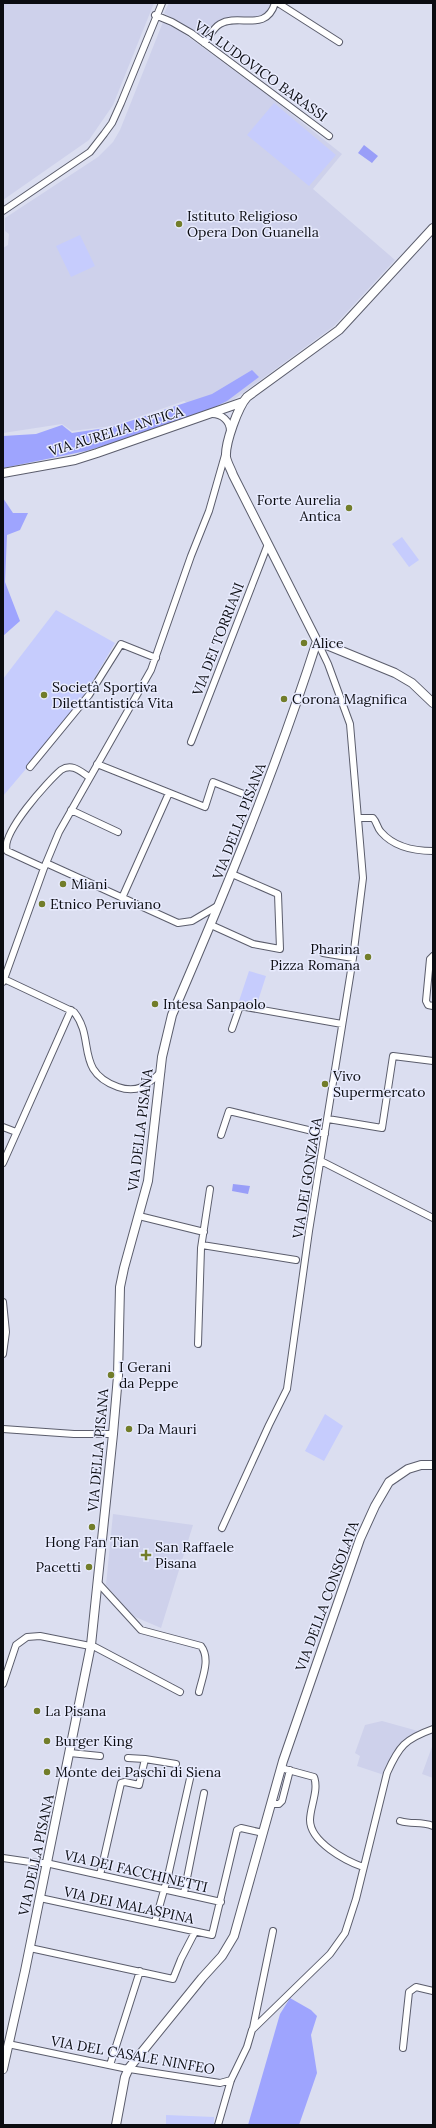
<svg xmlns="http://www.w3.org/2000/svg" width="436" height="2128" viewBox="0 0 436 2128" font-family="Lora,serif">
  <rect width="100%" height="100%" fill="#dbdef0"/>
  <!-- built -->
  <path fill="#ced1eb" d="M 3,3 L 154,3 L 113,105 L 89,140 L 3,200 Z
    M 169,3 L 272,3 L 266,13 L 257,17 L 246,19 L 233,18 L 216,23 L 204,37 L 164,13 Z
    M 163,22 L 172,25 L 274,100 L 342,154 L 313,189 L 395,260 L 334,326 L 229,403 L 203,413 L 184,401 L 112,426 L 72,431 L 62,424 L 3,433 L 3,248 L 8,245 L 9,234 L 5,231 L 5,218 L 98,157 L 113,142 L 120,130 Z
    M 113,1514 L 193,1525 L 161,1628 L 133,1616 L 106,1585 Z
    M 382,1721 L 418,1731 L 397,1748 L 384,1775 L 357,1766 L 360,1756 L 355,1753 L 365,1725 Z
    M 433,1744 L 433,1778 L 422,1774 Z"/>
  <!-- green -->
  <path fill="#c6ccfd" d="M 274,103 L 336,155 L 309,186 L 247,135 Z
    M 80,235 L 95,266 L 71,277 L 56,246 Z
    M 402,537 L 419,560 L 409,567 L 392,544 Z
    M 56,610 L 115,643 L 75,711 L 3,796 L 3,679 Z
    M 249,971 L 266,976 L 256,1007 L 239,1001 Z
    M 325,1414 L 343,1426 L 324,1461 L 305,1451 Z
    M 166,2115 L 214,2117 L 214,2125 L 166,2125 Z"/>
  <!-- forest -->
  <path fill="#9ea4fe" d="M 252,370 L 259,377 L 227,401 L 190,419 L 86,451 L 3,468 L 3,436 L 36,434 L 62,425 L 72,433 L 112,427 L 212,394 Z
    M 3,498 L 13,513 L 28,513 L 20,530 L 7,535 L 5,582 L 20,621 L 3,636 Z
    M 290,1998 L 311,2010 L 317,2016 L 311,2035 L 317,2073 L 299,2125 L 248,2125 L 280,2014 Z"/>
  <!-- water -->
  <path fill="#999ef8" d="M 364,145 L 378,156 L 372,163 L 358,153 Z
    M 233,1184 L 250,1186 L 248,1194 L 232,1191 Z"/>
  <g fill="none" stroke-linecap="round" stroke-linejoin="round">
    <defs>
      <path id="minor" d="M 278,3 L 339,42
        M 155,15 L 172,22 L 191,33 L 329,136
        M 204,43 C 209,37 213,28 220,24 C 239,13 266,33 275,3
        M 3,211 L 90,152 L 104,134 L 112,123 L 121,103 L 162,3
        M 212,414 C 222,414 230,421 230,431
        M 191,742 L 268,544
        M 97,764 L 205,807 L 213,782 L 246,795
        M 30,767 L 89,695 L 121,644 L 156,658
        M 71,810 L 118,832
        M 358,818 L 373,818 C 377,822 377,828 381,832 C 394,847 414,851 433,851
        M 46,863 L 178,923 L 192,921 L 219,905
        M 44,868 L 7,851 C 0,834 48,781 61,770 C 72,763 80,771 89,777
        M 122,898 L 169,793
        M 211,925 L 253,944 L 280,949 L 278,894 L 232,874
        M 323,953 L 353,958
        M 433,956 L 430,959 L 426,1001 L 428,1005 L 433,1006
        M 4,979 L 74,1012 C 96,1039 74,1071 118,1087 C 138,1094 147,1085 161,1072
        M 3,982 L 44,868 L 59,832 L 151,670 L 191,556 L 209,511 L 225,455
        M 232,1029 L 240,1006 L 342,1024
        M 328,1119 L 382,1128 L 393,1056 L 433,1061
        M 3,1127 L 16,1132
        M 221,1135 L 229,1111 L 325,1134
        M 321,1161 L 433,1218
        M 3,1163 L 71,1010
        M 139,1216 L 204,1232
        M 202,1245 L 296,1260
        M 3,1302 L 6,1332 L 3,1354
        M 198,1344 L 201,1248 L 210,1189
        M 3,1429 L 74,1434 L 113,1434
        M 222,1528 L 269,1425 L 287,1389 L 309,1231 L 353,958 L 363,878 L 350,724 L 328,664 L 317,641
        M 99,1584 L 141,1630 L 201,1646 C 211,1659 202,1678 199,1692
        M 3,1684 L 16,1645 L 27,1637 L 40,1636 L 95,1647 L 180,1692
        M 70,1753 L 100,1756
        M 128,1758 L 145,1759
        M 281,1768 L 314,1777 C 319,1790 310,1807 310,1820 C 310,1842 346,1861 363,1867
        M 271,1804 L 279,1804 L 282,1801 L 290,1770
        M 400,1821 C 413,1825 419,1821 433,1826
        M 3,1858 L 37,1863 L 46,1863 L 221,1902
        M 100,1875 L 121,1783 L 125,1782 L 139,1785 L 145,1759 L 176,1764
        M 184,1893 L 204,1793
        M 40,1898 L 212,1935 L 237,1830 L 241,1828 L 263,1833
        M 155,1922 L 168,1876 L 191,1774
        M 30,1948 L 173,1979 L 181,1959 L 195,1932
        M 253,2028 L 273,1931
        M 8,2044 L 123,2068 L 220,2083 L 231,2080
        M 403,2048 L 409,1992 L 416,1987 L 433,1991
        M 110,2065 L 140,1971
        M 218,2125 L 231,2080 L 247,2047 L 252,2030 L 330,1954 L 345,1933 L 356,1899 L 387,1773 C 399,1746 405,1739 433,1729"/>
      <path id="major" d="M 433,228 L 339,330 L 247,397 C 238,407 225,443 226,457 C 227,463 231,469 233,475 L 317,641 L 395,673 L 412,683 L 433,703
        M 3,473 L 75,460 L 97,453 L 243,402
        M 3,2069 L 25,1971 L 91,1645 L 113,1434 L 118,1376 L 120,1287 L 124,1268 L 148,1181 L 162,1057 L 172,1015 C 225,892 276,769 317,641
        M 116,2125 L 125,2077 L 129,2068 L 202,1978 L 222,1956 L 234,1936 L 283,1761 L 360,1539 L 375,1506 L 389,1482 L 408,1469 L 421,1465 L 433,1465"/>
    </defs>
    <!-- minor casing -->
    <use href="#minor" stroke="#5b5d6c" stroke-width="8"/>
    <!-- major casing -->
    <use href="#major" stroke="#5b5d6c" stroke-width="10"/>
    <!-- minor -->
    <use href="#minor" stroke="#fff" stroke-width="6"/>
    <!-- major -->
    <use href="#major" stroke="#fff" stroke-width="8"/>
  </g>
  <!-- markers -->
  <g fill="#727d2a" stroke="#e8ebfe" stroke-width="1.5">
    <circle cx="179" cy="224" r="4"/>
    <circle cx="349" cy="508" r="4"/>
    <circle cx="304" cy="643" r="4"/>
    <circle cx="44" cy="695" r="4"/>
    <circle cx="284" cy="699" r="4"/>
    <circle cx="63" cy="884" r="4"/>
    <circle cx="42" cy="904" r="4"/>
    <circle cx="368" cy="957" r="4"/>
    <circle cx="155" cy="1004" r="4"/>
    <circle cx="325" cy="1084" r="4"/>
    <circle cx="111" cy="1375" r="4"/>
    <circle cx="129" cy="1429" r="4"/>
    <circle cx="92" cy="1527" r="4"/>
    <path d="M144 1549h4v4h4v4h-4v4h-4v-4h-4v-4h4z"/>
    <circle cx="89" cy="1567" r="4"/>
    <circle cx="37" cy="1711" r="4"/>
    <circle cx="47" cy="1741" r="4"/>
    <circle cx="47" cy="1772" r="4"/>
  </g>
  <g text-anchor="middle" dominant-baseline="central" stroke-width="3" stroke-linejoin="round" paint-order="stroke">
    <!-- street labels -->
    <g font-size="14" fill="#0b0c11" stroke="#e8ebfe">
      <text transform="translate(261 71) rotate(36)">VIA LUDOVICO BARASSI</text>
      <text transform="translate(116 431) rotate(-17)">VIA AURELIA ANTICA</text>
      <text transform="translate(218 639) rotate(-69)">VIA DEI TORRIANI</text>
      <text transform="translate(239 821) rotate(-69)">VIA DELLA PISANA</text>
      <text transform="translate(140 1130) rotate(-83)">VIA DELLA PISANA</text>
      <text transform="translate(307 1178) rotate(-81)">VIA DEI GONZAGA</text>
      <text transform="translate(98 1450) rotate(-85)">VIA DELLA PISANA</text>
      <text transform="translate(327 1596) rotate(-70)">VIA DELLA CONSOLATA</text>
      <text transform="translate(36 1855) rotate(-78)">VIA DELLA PISANA</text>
      <text transform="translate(136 1871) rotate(13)">VIA DEI FACCHINETTI</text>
      <text transform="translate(129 1905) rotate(12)">VIA DEI MALASPINA</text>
      <text transform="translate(133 2055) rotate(10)">VIA DEL CASALE NINFEO</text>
    </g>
    <!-- poi labels -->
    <g font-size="14" fill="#0b0c11" stroke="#e8ebfe" text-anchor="start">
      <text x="187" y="216">Istituto Religioso<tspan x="187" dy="16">Opera Don Guanella</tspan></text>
      <text x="341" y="500" text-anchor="end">Forte Aurelia<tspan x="341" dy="16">Antica</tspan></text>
      <text x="312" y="643">Alice</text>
      <text x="52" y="687">Società Sportiva<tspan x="52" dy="16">Dilettantistica Vita</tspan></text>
      <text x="292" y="699">Corona Magnifica</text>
      <text x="71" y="884">Miani</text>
      <text x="50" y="904">Etnico Peruviano</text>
      <text x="360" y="949" text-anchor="end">Pharina<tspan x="360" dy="16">Pizza Romana</tspan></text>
      <text x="163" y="1004">Intesa Sanpaolo</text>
      <text x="333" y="1076">Vivo<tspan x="333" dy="16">Supermercato</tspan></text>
      <text x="119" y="1367">I Gerani<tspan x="119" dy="16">da Peppe</tspan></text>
      <text x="137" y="1429">Da Mauri</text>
      <text x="92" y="1542" text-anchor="middle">Hong Fan Tian</text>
      <text x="155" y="1547">San Raffaele<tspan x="155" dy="16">Pisana</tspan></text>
      <text x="81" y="1567" text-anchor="end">Pacetti</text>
      <text x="45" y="1711">La Pisana</text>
      <text x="55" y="1741">Burger King</text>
      <text x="55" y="1772">Monte dei Paschi di Siena</text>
    </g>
  </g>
  <!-- border -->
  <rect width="436" height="2128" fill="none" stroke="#0b0c11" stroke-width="8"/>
</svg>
